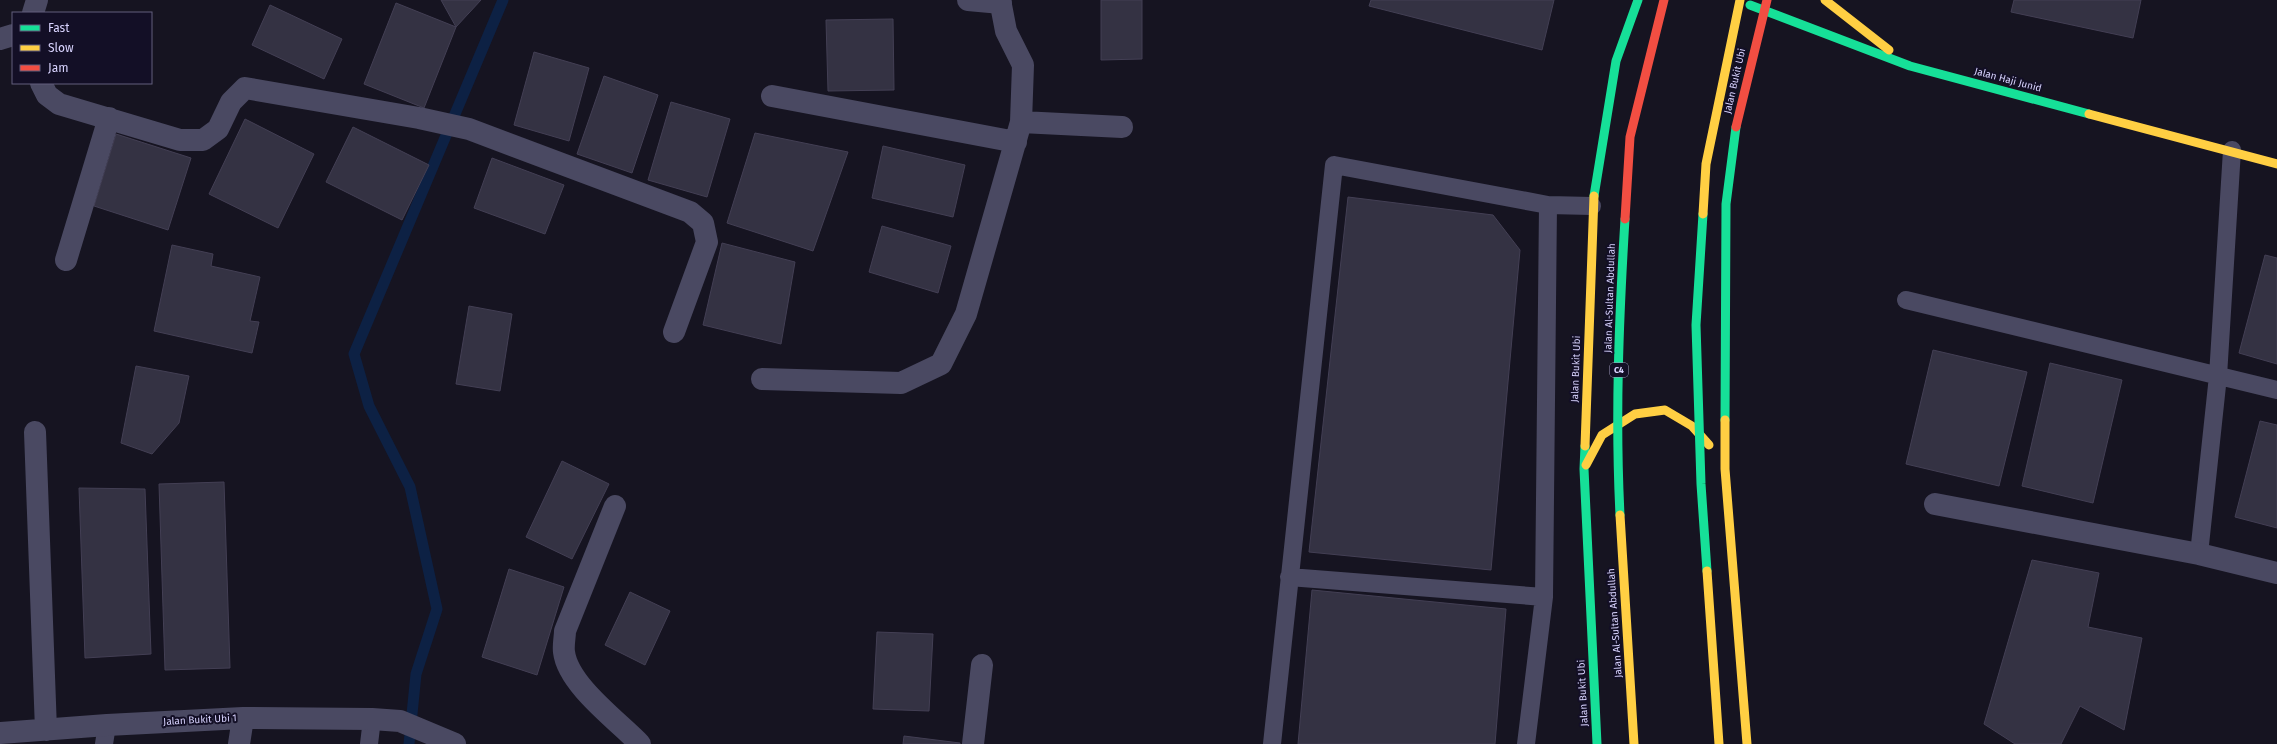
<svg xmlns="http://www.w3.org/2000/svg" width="2277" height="744" viewBox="0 0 2277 744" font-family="'Fira Sans',sans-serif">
  <rect width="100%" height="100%" fill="#161421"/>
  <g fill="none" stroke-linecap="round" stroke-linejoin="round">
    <!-- stream -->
    <path stroke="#0d2144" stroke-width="11" d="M 409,744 L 416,674 L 437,609 L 410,487 L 369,406 L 354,354 L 503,0"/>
  </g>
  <!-- building -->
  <path fill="#343243" stroke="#433f54" d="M 441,0 L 481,0 L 456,27 Z
    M 1101,0 L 1142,0 L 1142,59 L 1101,60 Z
    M 1371,0 L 1554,0 L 1542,50 L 1369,6 Z
    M 2014,0 L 2141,0 L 2133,38 L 2011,12 Z
    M 396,3 L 456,27 L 424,108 L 364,84 Z
    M 270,5 L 342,39 L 324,79 L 252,45 Z
    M 893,19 L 894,90 L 828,91 L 826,20 Z
    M 534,52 L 589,68 L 569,141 L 514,125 Z
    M 604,76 L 658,95 L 632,173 L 577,154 Z
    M 671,102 L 730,119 L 707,197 L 648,180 Z
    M 245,119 L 314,154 L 278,228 L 209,194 Z
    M 353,127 L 429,165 L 402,220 L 326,182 Z
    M 755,133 L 848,152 L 813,251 L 727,223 Z
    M 116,134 L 191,158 L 168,230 L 94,206 Z
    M 883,146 L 965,165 L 953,217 L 872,198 Z
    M 492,158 L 564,185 L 545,234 L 474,208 Z
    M 1348,197 L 1493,215 L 1520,250 L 1491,570 L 1309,552 Z
    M 882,226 L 951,246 L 938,293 L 869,272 Z
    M 722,243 L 795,262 L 781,344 L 703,325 Z
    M 172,245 L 213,254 L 211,266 L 260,277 L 250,321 L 259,322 L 252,353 L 154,331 Z
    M 2265,255 L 2277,258 L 2277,364 L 2239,353 Z
    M 469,306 L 512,314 L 500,391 L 456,384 Z
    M 1933,350 L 2027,372 L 1999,486 L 1906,464 Z
    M 2050,363 L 2122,380 L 2093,503 L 2022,486 Z
    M 136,366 L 189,376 L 179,423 L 152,454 L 121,443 Z
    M 2260,421 L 2277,425 L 2277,528 L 2235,517 Z
    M 562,461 L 609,484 L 572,559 L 526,537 Z
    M 224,482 L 230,668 L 165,670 L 159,484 Z
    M 79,488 L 145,489 L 151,654 L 85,658 Z
    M 2032,560 L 2099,573 L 2088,627 L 2142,638 L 2124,730 L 2080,706 L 2061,744 L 2015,744 L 1984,724 Z
    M 509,569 L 564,587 L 537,675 L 482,657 Z
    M 1312,590 L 1506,609 L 1495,744 L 1298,744 Z
    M 630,592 L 670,611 L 645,665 L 605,645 Z
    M 877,632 L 933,634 L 929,711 L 873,709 Z
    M 904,736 L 960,743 L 960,744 L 903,744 Z"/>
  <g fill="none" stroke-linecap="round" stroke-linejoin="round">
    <!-- lane -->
    <path stroke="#4a4962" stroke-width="18" d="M 1906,300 L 2277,390
      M 2199,554 L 2218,376 L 2232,150
      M 1289,577 L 1544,597
      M 104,744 L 107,725
      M 369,744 L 372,719
      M 1272,744 L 1334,165 L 1548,205
      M 1526,744 L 1544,597 L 1548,205 L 1592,206"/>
    <!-- street -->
    <path stroke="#4a4962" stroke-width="22" d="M 968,0 L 1001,3
      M 33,13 L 37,0
      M 0,39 L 13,35
      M 41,83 L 47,95 L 59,104 L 180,140 L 203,140 L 218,129 L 231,102 L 245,88 L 419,118 L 469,129 L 690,212 L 703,223 L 707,242 L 674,332
      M 772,96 L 1016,142
      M 1021,122 L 1122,127
      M 66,260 L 109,118
      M 762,379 L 901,383 L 941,364 L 966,314 L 1021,122 L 1023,65 L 1006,31 L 1000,0
      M 35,432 L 46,730
      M 1935,504 L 2199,554 L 2277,573
      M 615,506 L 565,631 C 565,637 563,645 564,652 C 568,685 618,721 640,744
      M 0,733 L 107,725 L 243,718 L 372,719 L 400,721 L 455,744
      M 239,744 L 243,718
      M 973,744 L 982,665"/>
    <!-- fast -->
    <path stroke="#16e098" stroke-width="9" d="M 1750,5 L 1910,66 L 2089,114
      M 1594,196 L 1616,61 L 1638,0
      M 1725,420 L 1726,204 L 1736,127
      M 1585,446 L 1584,469 L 1597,744"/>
    <!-- slow -->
    <path stroke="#ffcf43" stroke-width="9" d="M 1825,0 L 1889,50
      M 2089,114 L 2277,164
      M 1725,420 L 1725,469 L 1747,744
      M 1585,446 L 1594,196
      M 1586,465 L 1602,435 L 1635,414 L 1665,410 L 1692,426 L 1709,445"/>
    <!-- jam -->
    <path stroke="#f24e42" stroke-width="9" d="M 1736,127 L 1767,0"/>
    <!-- fast-bridge -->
    <path stroke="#16e098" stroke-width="9" d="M 1703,214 L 1696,325 L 1701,484 L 1707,571
      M 1620,515 C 1615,416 1619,318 1625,219"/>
    <!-- slow-bridge -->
    <path stroke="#ffcf43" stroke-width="9" d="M 1703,214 L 1706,164 L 1740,0
      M 1620,515 L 1634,744
      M 1707,571 L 1719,744"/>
    <!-- jam-bridge -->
    <path stroke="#f24e42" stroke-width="9" d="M 1625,219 L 1630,137 L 1664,0"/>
  </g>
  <g text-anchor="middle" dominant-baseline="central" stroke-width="4" stroke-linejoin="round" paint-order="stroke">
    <!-- shield labels -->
    <rect fill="#130f26" stroke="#9e99be" stroke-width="1" x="1610" y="363" width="18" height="14" rx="3"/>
    <g font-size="9" font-weight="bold" fill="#d9d4ff">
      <text x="1619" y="370">C4</text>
    </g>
    <!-- street labels -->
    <g font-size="10" fill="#d9d4ff" stroke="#130f26">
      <text transform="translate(2008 80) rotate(15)">Jalan Haji Junid</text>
      <text transform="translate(1735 81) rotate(-77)">Jalan Bukit Ubi</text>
      <text transform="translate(1610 298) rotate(-88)">Jalan Al-Sultan Abdullah</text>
      <text transform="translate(1576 369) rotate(-88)">Jalan Bukit Ubi</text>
      <text transform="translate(1615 623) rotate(-94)">Jalan Al-Sultan Abdullah</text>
      <text transform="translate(1583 693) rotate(-93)">Jalan Bukit Ubi</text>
      <text transform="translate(200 720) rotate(-3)">Jalan Bukit Ubi 1</text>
    </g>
  </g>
  <!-- legend -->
  <rect x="12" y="12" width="140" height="72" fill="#130f26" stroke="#625e7d"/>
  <rect x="20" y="25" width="20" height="6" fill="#16e098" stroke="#625e7d"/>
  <text x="48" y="32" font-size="12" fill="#d9d4ff">Fast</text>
  <rect x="20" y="45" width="20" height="6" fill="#ffcf43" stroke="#625e7d"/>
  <text x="48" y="52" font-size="12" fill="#d9d4ff">Slow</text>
  <rect x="20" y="65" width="20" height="6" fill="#f24e42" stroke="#625e7d"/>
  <text x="48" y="72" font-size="12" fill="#d9d4ff">Jam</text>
</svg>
